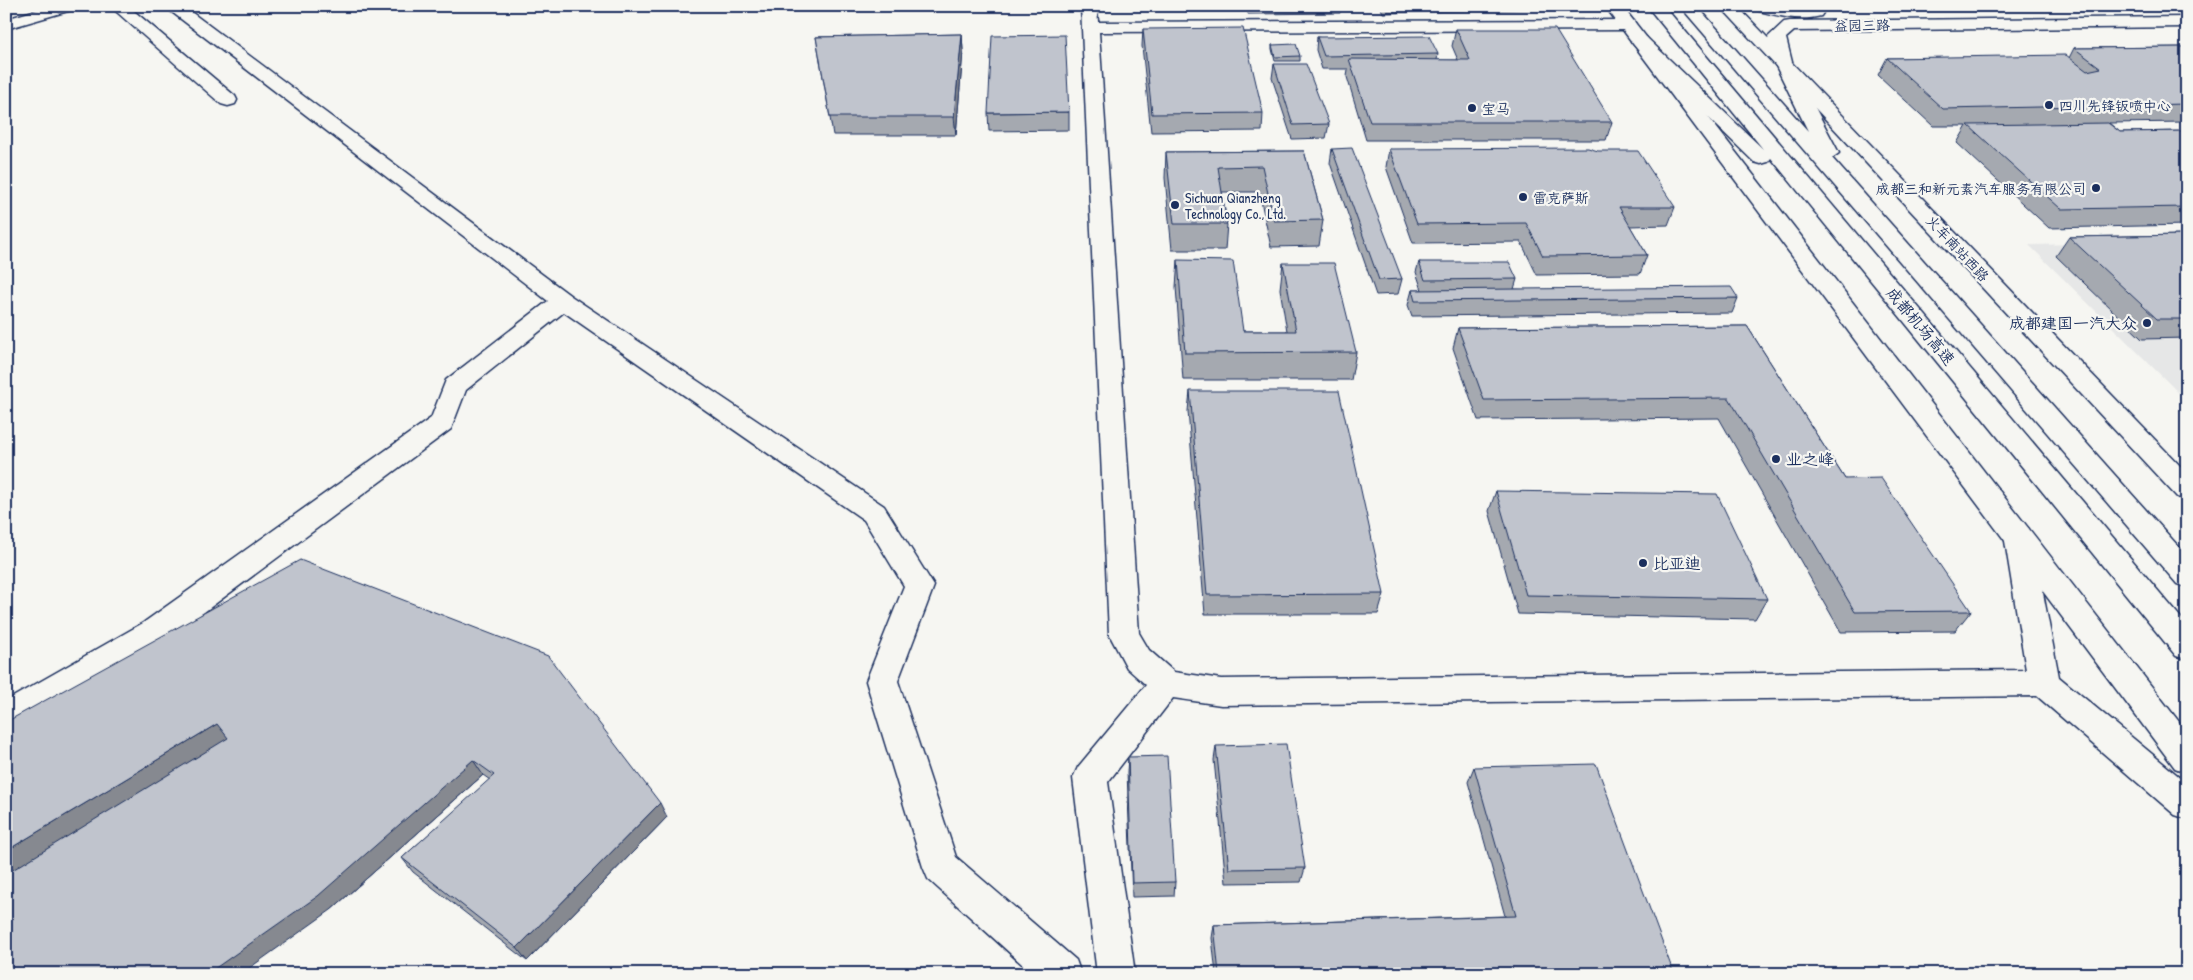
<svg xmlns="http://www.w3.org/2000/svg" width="2193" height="980" viewBox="0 0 2193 980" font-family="'Patrick Hand','LXGW WenKai TC',sans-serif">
  <rect width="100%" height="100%" fill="#f6f6f2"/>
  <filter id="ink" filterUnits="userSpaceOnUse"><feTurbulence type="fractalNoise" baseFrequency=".02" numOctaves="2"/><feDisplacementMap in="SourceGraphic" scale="10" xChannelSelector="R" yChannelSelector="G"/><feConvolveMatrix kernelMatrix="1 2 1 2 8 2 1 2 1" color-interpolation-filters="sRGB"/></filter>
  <g filter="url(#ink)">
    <!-- built -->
    <path fill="#e6e7e7" d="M 2187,242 L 2187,401 L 2029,245 Z"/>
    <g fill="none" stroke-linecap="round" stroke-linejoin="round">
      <defs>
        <path id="minor" d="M 50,6 L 77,6 L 75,9 L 6,29 L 6,19 Z
          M 110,6 L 128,6 L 235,96 L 237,100 L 235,104 L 228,106 L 221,104 Z
          M 164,6 L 183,6 L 571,296 L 884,506 L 934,586 L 898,681 L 956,857 L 1076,960 L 1081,974 L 1033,974 L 928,879 L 923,867 L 866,681 L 904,586 L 864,520 L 564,312 L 466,390 L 451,429 L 165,641 L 18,728 L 6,732 L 6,701 L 143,623 L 431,418 L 446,380 L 548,301 Z
          M 1081,6 L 1097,6 L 1098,22 L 1628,20 L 1634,21 L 1636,25 L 1634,29 L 1628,30 L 1099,32 L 1139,633 L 1149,650 L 1174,672 L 1221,679 L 2026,670 L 2004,535 L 2008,528 L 2018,525 L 2028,528 L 2032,535 L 2059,677 L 2187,783 L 2187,819 L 2175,815 L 2037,696 L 1221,705 L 1173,698 L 1108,782 L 1135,974 L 1097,974 L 1073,778 L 1078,767 L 1146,685 L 1127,668 L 1109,634 Z
          M 1750,6 L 1815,8 L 1821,10 L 1823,13 L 1821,16 C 1798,22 1774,15 1752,9 Z
          M 2187,17 L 2187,27 L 1794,31 L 1786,38 L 1792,62 L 1789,66 L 1783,67 L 1777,66 L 1768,37 L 1784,22 L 1790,21 Z"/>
        <path id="major" d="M 1605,6 L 1622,6 L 2187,732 L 2187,773 L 2175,768 Z
          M 1720,6 L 1737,6 L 2187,473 L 2187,500 L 2177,497 Z"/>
        <path id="highway" d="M 1647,6 L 1664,6 L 2187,625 L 2187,659 L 2176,656 L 1771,158 L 1768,162 L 1761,164 L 1754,162 L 1634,45 L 1631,41 L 1634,37 L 1646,37 L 1763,149 Z
          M 1680,6 L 1697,6 L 1808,131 L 1774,62 L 1777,58 L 1783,57 L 1789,58 L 1839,153 L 1832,158 L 2187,556 L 2187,587 L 2177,584 Z"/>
      </defs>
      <!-- minor casing -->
      <use href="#minor" stroke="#1b2f5e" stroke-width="3"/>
      <!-- major casing -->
      <use href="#major" stroke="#1b2f5e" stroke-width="3"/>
      <!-- highway casing -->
      <use href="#highway" stroke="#1b2f5e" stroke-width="3"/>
      <!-- minor -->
      <use href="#minor" fill="#f6f6f2" fill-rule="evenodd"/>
      <!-- major -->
      <use href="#major" fill="#f6f6f2" fill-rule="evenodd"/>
      <!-- highway -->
      <use href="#highway" fill="#f6f6f2" fill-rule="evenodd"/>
    </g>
    <!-- wall -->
    <path fill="#a5a9b0" stroke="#1b2f5e" d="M 1132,6 L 1216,6 L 1215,11 L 1132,10 Z
      M 1246,6 L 1341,6 L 1340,13 L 1248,14 Z
      M 1380,6 L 1540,6 L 1539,9 L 1383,13 Z
      M 1143,29 L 1263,113 L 1262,131 L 1151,132 L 1142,46 Z
      M 1456,29 L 1612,122 L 1606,140 L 1366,140 L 1347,77 L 1348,69 L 1322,69 L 1316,50 L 1317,37 L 1438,54 L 1437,60 L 1458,60 L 1452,46 Z
      M 962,34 L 963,51 L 956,135 L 833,135 L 816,37 Z
      M 1272,45 L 1300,56 L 1300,61 L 1275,61 L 1272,49 Z
      M 2187,47 L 2187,122 L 2109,123 L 2120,132 L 2187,131 L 2187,225 L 2049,228 L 1957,143 L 1967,126 L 1933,126 L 1878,75 L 1887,58 L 2069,58 L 2074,48 Z
      M 1274,64 L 1329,124 L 1326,138 L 1292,139 L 1272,78 Z
      M 1069,112 L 1069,130 L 989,131 L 988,113 Z
      M 1332,149 L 1402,279 L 1398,294 L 1376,295 L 1330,163 Z
      M 1389,149 L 1675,207 L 1668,225 L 1630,226 L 1647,255 L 1640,274 L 1537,275 L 1521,242 L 1413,243 L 1386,167 Z
      M 1304,151 L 1323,220 L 1319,246 L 1271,247 L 1259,192 L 1222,192 L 1227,224 L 1225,250 L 1172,250 L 1165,178 L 1166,152 Z
      M 2187,235 L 2187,338 L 2142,339 L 2056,256 L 2069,237 Z
      M 1178,260 L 1243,331 L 1287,331 L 1280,289 L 1283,263 L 1356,352 L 1351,380 L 1183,380 L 1176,287 Z
      M 1419,262 L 1517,279 L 1514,289 L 1738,298 L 1732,313 L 1412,316 L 1408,305 L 1412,290 L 1422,290 L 1416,272 Z
      M 1747,326 L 1845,479 L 1971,611 L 1955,631 L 1841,632 L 1719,418 L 1478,420 L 1453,348 L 1458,328 Z
      M 1190,391 L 1384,594 L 1378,614 L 1205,614 L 1188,411 Z
      M 1496,491 L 1767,599 L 1755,619 L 1518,614 L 1489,511 Z
      M 300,560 L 667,817 L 527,961 L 413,872 L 402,858 L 490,780 L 483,775 L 331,910 Z
      M 1216,746 L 1305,868 L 1301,882 L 1226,883 L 1214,760 Z
      M 1128,757 L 1175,882 L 1174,896 L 1132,897 L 1127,772 Z
      M 1474,767 L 1674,974 L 1216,974 L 1212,938 L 1214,925 L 1505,916 L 1468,782 Z"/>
    <!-- shaded-wall -->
    <path fill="#868990" stroke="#1b2f5e" d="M 962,34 L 963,51 L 956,135 L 954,117 Z
      M 217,724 L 231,738 L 6,876 L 6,851 Z
      M 473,760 L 483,775 L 331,910 L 241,974 L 207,974 Z
      M 660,803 L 667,817 L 527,961 L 517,948 Z"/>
    <!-- building -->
    <path fill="#c0c4cd" stroke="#1b2f5e" d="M 1243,28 L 1263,113 L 1152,114 L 1143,29 Z
      M 1456,29 L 1555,29 L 1612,122 L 1370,122 L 1349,59 L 1470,60 Z
      M 962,34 L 954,117 L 830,117 L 816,37 Z
      M 1065,35 L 1069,112 L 988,113 L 992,36 Z
      M 1429,36 L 1438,54 L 1324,56 L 1317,37 Z
      M 1296,44 L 1300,56 L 1275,57 L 1272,45 Z
      M 2187,47 L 2187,104 L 1943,109 L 1887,58 L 2066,55 L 2087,71 L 2101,68 L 2074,48 Z
      M 1274,64 L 1306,64 L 1329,124 L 1293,125 Z
      M 2108,123 L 2120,132 L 2187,131 L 2187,207 L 2061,209 L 1968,125 Z
      M 1352,148 L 1402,279 L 1379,280 L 1332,149 Z
      M 1588,148 L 1598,151 L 1638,151 L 1675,207 L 1619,207 L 1647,255 L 1543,256 L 1526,223 L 1417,224 L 1389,149 Z
      M 1304,151 L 1323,220 L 1274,221 L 1262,166 L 1218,167 L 1227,224 L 1174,224 L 1166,152 Z
      M 2187,235 L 2187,319 L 2157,319 L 2069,237 Z
      M 1178,260 L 1233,261 L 1243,331 L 1296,331 L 1283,263 L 1334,263 L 1356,352 L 1185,353 Z
      M 1419,262 L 1509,262 L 1517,279 L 1425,280 Z
      M 1731,287 L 1738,298 L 1415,301 L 1412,290 Z
      M 1747,326 L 1845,479 L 1881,478 L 1971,611 L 1855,612 L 1729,398 L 1484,400 L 1458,328 Z
      M 1190,391 L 1339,391 L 1384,594 L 1207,595 Z
      M 1496,491 L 1717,494 L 1767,599 L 1526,595 Z
      M 300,560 L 548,656 L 660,803 L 517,948 L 402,858 L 494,775 L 473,760 L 318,896 L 207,974 L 6,974 L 6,874 L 228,738 L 217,724 L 6,851 L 6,722 Z
      M 1286,744 L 1305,868 L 1229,869 L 1216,746 Z
      M 1167,756 L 1175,882 L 1132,883 L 1128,757 Z
      M 1596,764 L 1674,974 L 1219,974 L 1214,925 L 1516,916 L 1474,767 Z"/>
  </g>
  <!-- markers -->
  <g fill="#1b2f5e" stroke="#f6f6f2" stroke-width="2">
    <circle cx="2049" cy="105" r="5"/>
    <circle cx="1472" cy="108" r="5"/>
    <circle cx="2096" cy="188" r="5"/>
    <circle cx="1523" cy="197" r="5"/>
    <circle cx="1175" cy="205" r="5"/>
    <circle cx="2147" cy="323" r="5"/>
    <circle cx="1776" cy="459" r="5"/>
    <circle cx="1643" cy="563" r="5"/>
  </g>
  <g text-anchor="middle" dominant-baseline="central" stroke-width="4.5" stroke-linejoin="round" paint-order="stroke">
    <!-- far-street labels -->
    <g font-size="14" fill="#1b2f5e" stroke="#f6f6f2">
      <text transform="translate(1862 25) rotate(-1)">益园三路</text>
      <text transform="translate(1958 248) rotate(47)">火车南站西路</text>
    </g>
    <!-- far-poi labels -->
    <g font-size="14" fill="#1b2f5e" stroke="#f6f6f2" text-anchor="start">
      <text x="2059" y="105">四川先锋钣喷中心</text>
      <text x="1482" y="108">宝马</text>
      <text x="2086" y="188" text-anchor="end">成都三和新元素汽车服务有限公司</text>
      <text x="1185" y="197">Sichuan Qianzheng<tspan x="1185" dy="16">Technology Co., Ltd.</tspan></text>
      <text x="1533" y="197">雷克萨斯</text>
    </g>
    <!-- poi labels -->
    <g font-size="16" fill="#1b2f5e" stroke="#f6f6f2" text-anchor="start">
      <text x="2137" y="323" text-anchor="end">成都建国一汽大众</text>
      <text x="1786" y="459">业之峰</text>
      <text x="1653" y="563">比亚迪</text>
    </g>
    <!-- street labels -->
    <g font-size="16" fill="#1b2f5e" stroke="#f6f6f2">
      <text transform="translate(1921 326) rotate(50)">成都机场高速</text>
    </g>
  </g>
  <!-- margin -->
  <rect width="2193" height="980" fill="none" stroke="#f6f6f2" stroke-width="25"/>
  <rect x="12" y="12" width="2168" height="955" fill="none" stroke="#1b2f5e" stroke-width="2" filter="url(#ink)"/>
</svg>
